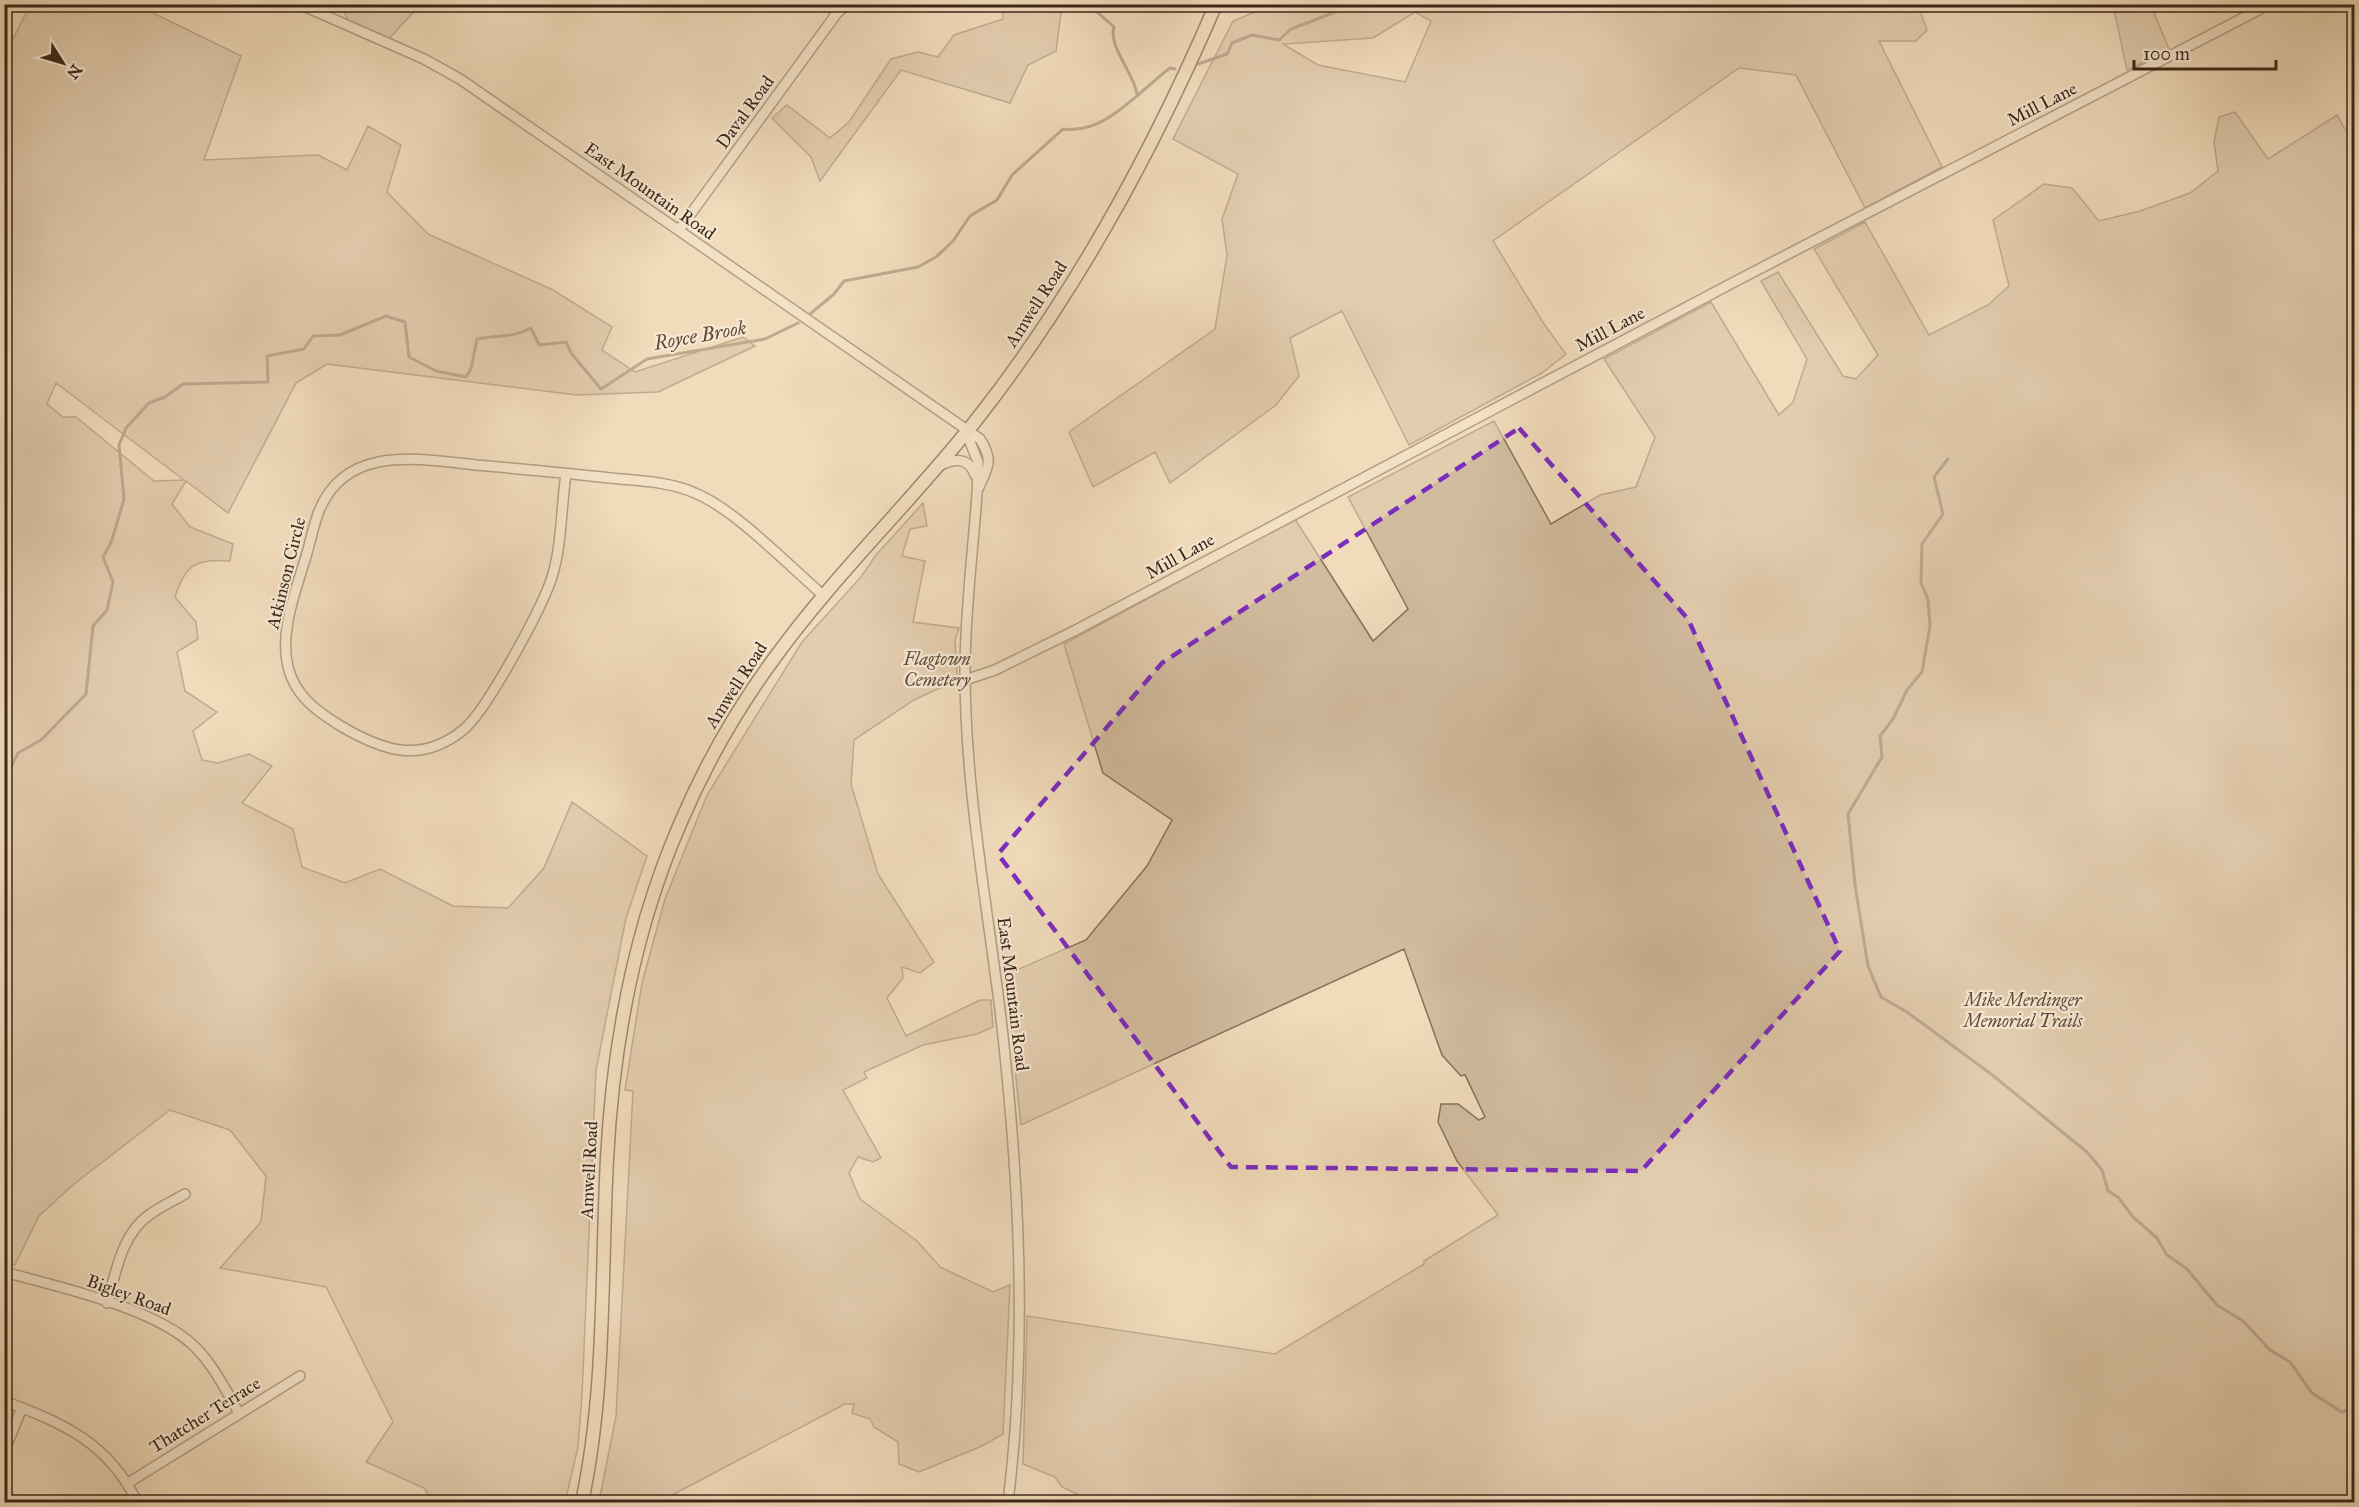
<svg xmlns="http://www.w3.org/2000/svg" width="2359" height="1507" viewBox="0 0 2359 1507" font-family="'IM FELL Great Primer',serif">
  <rect width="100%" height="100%" fill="#f1dbbb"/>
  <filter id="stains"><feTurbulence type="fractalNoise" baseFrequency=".00333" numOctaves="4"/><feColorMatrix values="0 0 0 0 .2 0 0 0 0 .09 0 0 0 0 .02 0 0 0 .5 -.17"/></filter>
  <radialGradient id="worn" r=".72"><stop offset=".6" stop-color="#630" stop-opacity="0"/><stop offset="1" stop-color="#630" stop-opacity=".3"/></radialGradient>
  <!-- green -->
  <path fill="#d2bc9f" stroke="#87725c" stroke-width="1.5" fill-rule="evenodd" d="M 30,5 L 137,5 L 241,56 L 204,160 L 318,155 L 347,170 L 368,126 L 401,145 L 387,192 L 428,234 L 553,290 L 612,327 L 602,350 L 635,372 L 743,337 L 755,346 L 658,392 L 577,395 L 327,364 L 296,383 L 228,513 L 186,481 L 172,504 L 190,527 L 233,544 L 230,561 C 196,558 185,565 175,597 L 196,622 L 198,639 L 177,652 L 185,691 L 217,712 L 193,731 L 202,760 L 218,763 L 249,754 L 272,766 L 242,803 L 293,829 L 302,867 L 345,883 L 380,869 L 453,906 L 508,908 L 544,868 L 572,802 L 647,856 L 626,918 L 596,1070 L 582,1395 L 578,1447 L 565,1502 L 433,1502 L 424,1488 L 366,1462 L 393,1422 L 326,1287 L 220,1268 L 261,1222 L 266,1176 L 230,1130 L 170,1110 L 74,1184 L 39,1216 L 15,1265 L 5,1263 L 4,57 ZM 56,383 L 184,480 L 185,480 L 154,481 L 76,417 L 63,417 L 47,404 Z
    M 341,5 L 420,5 L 389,39 L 350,25 Z
    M 1002,5 L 1062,5 L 1056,51 L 1028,65 L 1010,103 L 901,70 L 820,181 L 811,157 L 772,118 L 787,105 L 830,138 L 849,122 L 891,59 L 918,52 L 938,57 L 954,35 L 1003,19 Z
    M 1272,5 L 1918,5 L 1927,30 L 1916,41 L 1879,41 L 1942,167 L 1865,208 L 1796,75 L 1739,68 L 1493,241 L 1544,324 L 1566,354 L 1542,373 L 1409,445 L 1342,311 L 1290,338 L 1299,376 L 1276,405 L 1170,483 L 1155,452 L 1093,487 L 1069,432 L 1215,329 L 1227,255 L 1222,219 L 1238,174 L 1173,139 L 1233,21 ZM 1415,12 L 1431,21 L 1405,82 L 1318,65 L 1283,44 L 1373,38 Z
    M 2113,5 L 2151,5 L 2169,49 L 2127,70 Z
    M 2235,112 L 2268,159 L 2337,115 L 2354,145 L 2354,1502 L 1093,1502 L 1062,1487 L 1055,1477 L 1023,1464 L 1027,1316 L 1275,1354 L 1424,1264 L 1424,1261 L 1498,1215 L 1457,1161 L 1438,1122 L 1441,1104 L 1458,1104 L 1479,1120 L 1485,1117 L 1465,1075 L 1461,1076 L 1442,1055 L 1404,949 L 1021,1125 L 1005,975 L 1086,940 L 1147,866 L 1172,820 L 1103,773 L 1064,644 L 1295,519 L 1373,641 L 1408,609 L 1348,497 L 1494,421 L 1551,524 L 1600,495 L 1636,487 L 1655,437 L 1604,359 L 1711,302 L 1779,415 L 1793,402 L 1807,359 L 1761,281 L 1778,272 L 1843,376 L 1856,379 L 1878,355 L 1814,249 L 1865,222 L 1929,335 L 1988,305 L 2009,286 L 1993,220 L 2044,184 L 2072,188 L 2099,221 L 2140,211 L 2190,193 L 2218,171 L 2214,142 L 2219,117 Z
    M 923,503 L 927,526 L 910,529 L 902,556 L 925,561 L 913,622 L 959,628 L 955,640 L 957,674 L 949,684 L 914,700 L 854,740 L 851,784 L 878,874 L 934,962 L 920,973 L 902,967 L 903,978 L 887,998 L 906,1036 L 980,1000 L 991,1000 L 993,1027 L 977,1034 L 923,1045 L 864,1072 L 867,1078 L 843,1090 L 881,1158 L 873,1162 L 858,1157 L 849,1173 L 860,1199 L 917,1241 L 940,1267 L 993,1292 L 1010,1285 L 1003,1434 L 982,1446 L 919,1472 L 899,1464 L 898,1442 L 874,1427 L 870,1419 L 852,1413 L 854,1404 L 845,1404 L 659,1502 L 599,1502 L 616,1416 L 633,1091 L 625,1090 L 642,983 L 665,899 L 707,795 L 802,642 L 861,577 L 876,555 Z"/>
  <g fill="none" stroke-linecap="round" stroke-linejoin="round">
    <!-- stream -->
    <path stroke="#836e59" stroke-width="3" d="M 1088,4 L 1114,27 C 1108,47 1134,73 1137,94
      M 1198,64 L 1227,54 L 1232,43 L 1252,35 L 1279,40 L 1291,29 L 1356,4
      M 810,314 L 834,294 L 844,281 L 918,267 L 936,257 L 953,241 L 970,216 L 997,200 L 1012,175 L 1063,129 C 1105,135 1139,91 1170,68 L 1175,69
      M 1948,459 L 1934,477 L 1943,514 L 1922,544 L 1921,583 L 1928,599 L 1930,626 L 1922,672 L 1907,690 L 1893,719 L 1880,736 L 1882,757 L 1848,814 L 1855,885 L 1868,966 L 1881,997 L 1907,1012 L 1991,1074 L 2087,1152 L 2102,1170 L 2108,1191 L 2118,1197 L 2133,1217 L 2157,1238 L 2167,1255 L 2187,1269 L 2217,1305 L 2243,1321 L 2270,1350 L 2290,1362 L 2312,1393 L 2342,1412 L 2354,1407
      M 4,781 L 18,753 L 41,740 L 86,694 L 93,626 L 107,610 L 113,582 L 103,557 L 111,543 L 124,499 L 119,445 L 126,428 L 149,403 L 165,397 L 183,384 L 268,382 L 267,356 L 304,349 L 313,336 L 340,335 L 386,316 L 405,322 L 409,357 L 436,371 L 466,377 L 471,369 L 477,339 C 497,335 513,338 531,328 L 539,345 L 566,342 L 571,353 L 601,389 L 647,359 L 765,339 L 798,323"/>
    <defs>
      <path id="minor" d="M 299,4 L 424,59 L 460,79 L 980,439 C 994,461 988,467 978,489
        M 827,4 L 837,13
        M 679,230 L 837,13 L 848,4
        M 966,432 L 978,462 C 977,472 978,483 977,493 C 973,552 965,611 965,671 C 965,784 986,898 1000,1010 C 1019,1172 1028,1341 1008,1502
        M 941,465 C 956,458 969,458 975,475
        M 566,474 C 561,507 562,545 552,577 C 542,608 486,712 463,730 C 420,765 381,750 339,725 C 315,710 295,695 288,667 C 279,630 297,588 307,553 C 311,539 314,524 319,511 C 346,444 419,459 476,465 C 521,469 565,473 610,478 C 638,481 668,481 695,493 C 736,510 788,565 824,596
        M 965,680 L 995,670 L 1074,631 L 1738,280 L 2270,4
        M 4,1272 C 59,1287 157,1308 196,1348 C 214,1366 226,1391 239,1413
        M 107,1303 C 116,1273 121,1235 149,1215 C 160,1207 173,1201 185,1194
        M 4,1401 C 63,1423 109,1443 137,1502
        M 4,1452 L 22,1408
        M 128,1483 L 300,1376"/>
      <path id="major" d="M 582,1502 C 606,1390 601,1273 607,1159 C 613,1044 634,930 680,824 C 705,765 738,707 776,656 C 837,572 913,500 977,419 C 1076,293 1153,151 1216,4"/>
    </defs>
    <!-- minor casing -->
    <use href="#minor" stroke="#695442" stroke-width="12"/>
    <!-- major casing -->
    <use href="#major" stroke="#3c2719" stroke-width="15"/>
    <!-- minor -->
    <use href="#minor" stroke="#f6e8d3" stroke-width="9"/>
    <!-- major -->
    <use href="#major" stroke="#f1dbbb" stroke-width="12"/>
  </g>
  <!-- marked area -->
  <path d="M0 0H2359V1507H0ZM 1519,428 L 1688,619 L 1840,951 L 1641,1171 L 1231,1167 L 998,854 L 1162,663 Z" fill="#f1dbbb" fill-opacity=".55" fill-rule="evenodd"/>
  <path fill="none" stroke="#7b2cbf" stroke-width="4.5" stroke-dasharray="12 8" stroke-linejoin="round" d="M 1519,428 L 1688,619 L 1840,951 L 1641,1171 L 1231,1167 L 998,854 L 1162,663 Z"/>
  <g text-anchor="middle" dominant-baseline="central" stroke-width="4.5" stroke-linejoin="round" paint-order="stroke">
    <!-- street labels -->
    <g font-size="18" fill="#3c2719" stroke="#f6e8d3">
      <text transform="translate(2042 104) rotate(-27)">Mill Lane</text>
      <text transform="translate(745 112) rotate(-54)">Daval Road</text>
      <text transform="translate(650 191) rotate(35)">East Mountain Road</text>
      <text transform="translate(1036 304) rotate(-57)">Amwell Road</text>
      <text transform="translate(1610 329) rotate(-28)">Mill Lane</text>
      <text transform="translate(1180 556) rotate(-29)">Mill Lane</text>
      <text transform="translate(286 573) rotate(-76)">Atkinson Circle</text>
      <text transform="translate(736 685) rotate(-57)">Amwell Road</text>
      <text transform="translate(1013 994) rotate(83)">East Mountain Road</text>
      <text transform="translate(589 1170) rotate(-87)">Amwell Road</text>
      <text transform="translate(129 1295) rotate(20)">Bigley Road</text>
      <text transform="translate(205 1415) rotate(-32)">Thatcher Terrace</text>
    </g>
    <!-- park labels -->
    <g font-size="18" font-style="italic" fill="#624c3a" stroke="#f6e8d3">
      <text x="937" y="659">Flagtown<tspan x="937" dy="21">Cemetery</tspan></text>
      <text x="2023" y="1000">Mike Merdinger<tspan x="2023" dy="21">Memorial Trails</tspan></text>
    </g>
    <!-- water labels -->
    <g font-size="20" font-style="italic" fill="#604b39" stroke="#f6e8d3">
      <text transform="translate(700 335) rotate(-10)">Royce Brook</text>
    </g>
  </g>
  <!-- margin -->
  <rect width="2359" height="1507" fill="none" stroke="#f1dbbb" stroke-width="24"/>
  <rect x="6" y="6" width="2347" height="1495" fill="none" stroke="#3c2719" stroke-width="3"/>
  <rect x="12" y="12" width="2335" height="1483" fill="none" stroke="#3c2719" stroke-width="1.5"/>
  <!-- north arrow -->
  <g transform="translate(63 63) rotate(127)" stroke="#f6e8d3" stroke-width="4.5" paint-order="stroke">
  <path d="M0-4.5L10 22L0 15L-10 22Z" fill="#3c2719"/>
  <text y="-9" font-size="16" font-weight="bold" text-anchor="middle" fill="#3c2719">N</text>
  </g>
  <!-- scale -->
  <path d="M2134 60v9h142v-9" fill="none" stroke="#3c2719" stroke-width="3"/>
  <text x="2143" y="60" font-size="18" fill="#3c2719" stroke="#f6e8d3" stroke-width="4.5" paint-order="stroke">100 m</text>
  <rect width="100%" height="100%" filter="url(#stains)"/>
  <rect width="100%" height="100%" fill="url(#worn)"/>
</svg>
